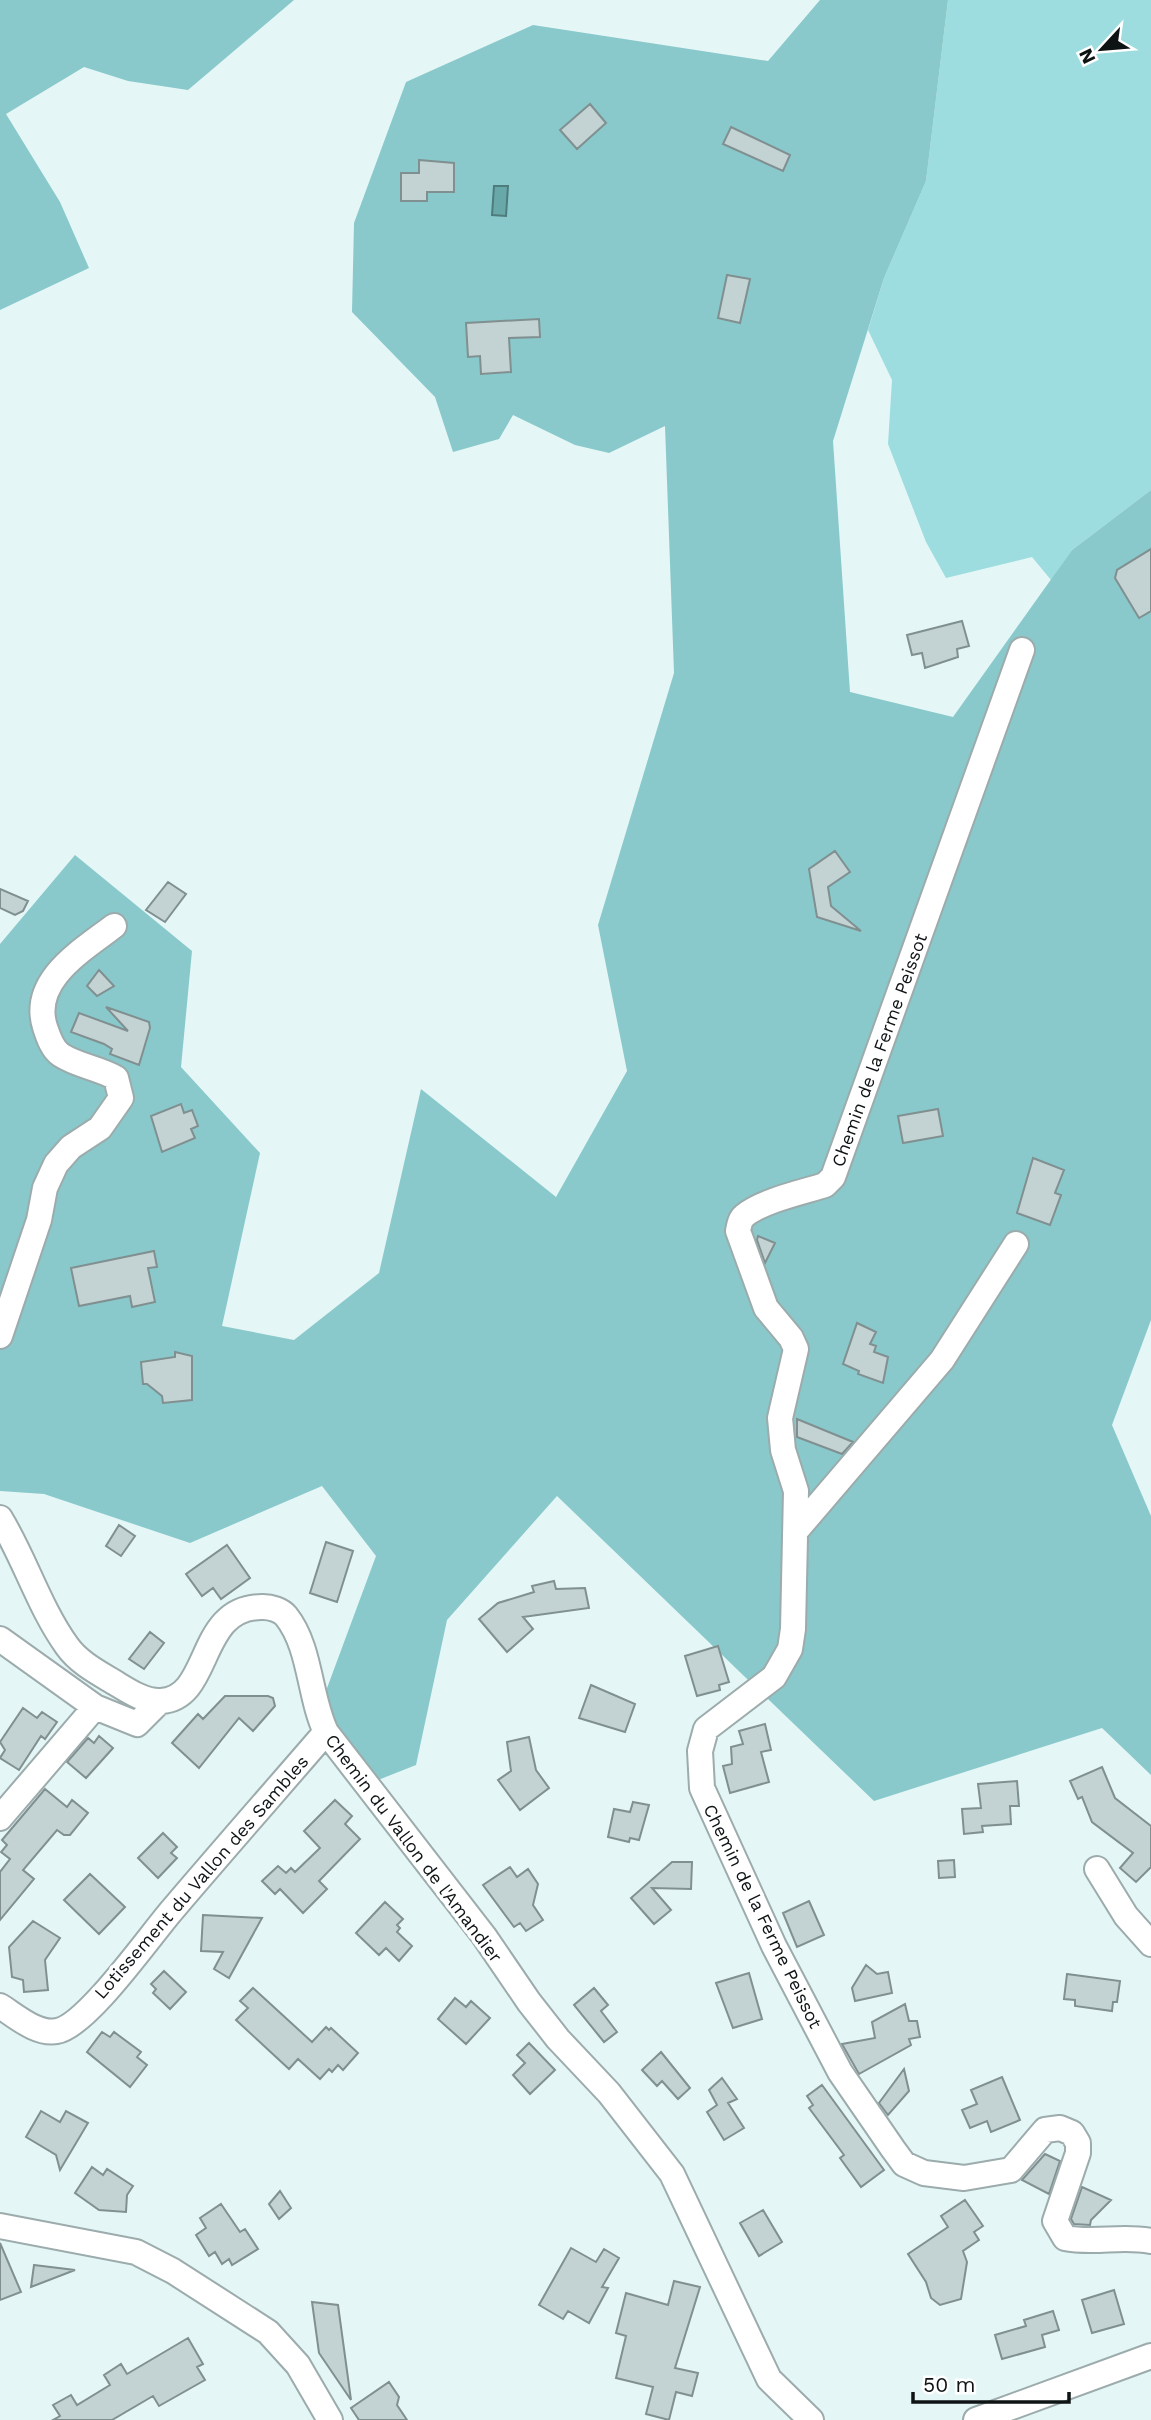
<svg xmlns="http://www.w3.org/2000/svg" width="1151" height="2420" viewBox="0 0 1151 2420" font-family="'Work Sans',sans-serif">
  <rect width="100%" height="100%" fill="#e5f6f6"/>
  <!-- green -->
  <path fill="#9ddddf" d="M 948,0 L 1151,0 L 1151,490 L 1072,550 L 1051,580 L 1032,557 L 946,578 L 926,542 L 888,444 L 892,380 L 868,330 L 884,278 L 926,181 Z"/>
  <!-- forest -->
  <path fill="#89c9cb" d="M 0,0 L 294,0 L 188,90 L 128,81 L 84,67 L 6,114 L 60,202 L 89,268 L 0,310 Z
    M 820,0 L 948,0 L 926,181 L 884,278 L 833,441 L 850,692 L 953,717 L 1072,550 L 1151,490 L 1151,1320 L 1112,1425 L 1151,1516 L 1151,1775 L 1102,1728 L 874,1801 L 557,1496 L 447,1620 L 416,1765 L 368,1784 L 320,1707 L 376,1556 L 322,1486 L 190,1543 L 44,1494 L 0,1491 L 0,944 L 75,855 L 192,951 L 181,1067 L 260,1153 L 222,1326 L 294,1340 L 379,1273 L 421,1089 L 556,1197 L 627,1071 L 598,925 L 674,673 L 665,426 L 609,453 L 575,445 L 513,415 L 499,439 L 453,452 L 435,397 L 352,312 L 354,223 L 406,82 L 533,25 L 768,61 Z"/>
  <!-- water -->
  <path fill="#69a8a9" stroke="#4e7b7c" stroke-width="2" d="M 494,186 L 508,186 L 506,216 L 492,215 Z"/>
  <!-- building -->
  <path fill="#c3d2d3" stroke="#808f90" stroke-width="2" d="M 590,104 L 606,123 L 577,149 L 560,130 Z
    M 731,127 L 790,155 L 783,171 L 723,144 Z
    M 419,160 L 454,163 L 454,192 L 427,192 L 427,201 L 401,201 L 401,173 L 419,173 Z
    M 727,275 L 750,279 L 740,323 L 718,318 Z
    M 539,319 L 540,337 L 509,338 L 511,372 L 481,374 L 480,356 L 468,357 L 466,323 Z
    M 1151,549 L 1151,611 L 1139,618 L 1115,578 L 1117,570 Z
    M 962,621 L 969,646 L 957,649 L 958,657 L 925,668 L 922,653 L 912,655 L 907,635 Z
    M 835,851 L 850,872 L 828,887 L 831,906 L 861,931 L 817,917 L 809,869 Z
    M 168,882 L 186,894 L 165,922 L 146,910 Z
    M 0,889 L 28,901 L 23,911 L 15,915 L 0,908 Z
    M 99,970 L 114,986 L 97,996 L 87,986 Z
    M 106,1007 L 149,1022 L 150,1028 L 139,1065 L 110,1054 L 112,1049 L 104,1044 L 71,1032 L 79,1013 L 128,1031 Z
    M 181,1104 L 184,1113 L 192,1110 L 198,1126 L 191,1129 L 195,1138 L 162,1152 L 151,1116 Z
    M 938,1109 L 943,1136 L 903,1143 L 898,1116 Z
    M 1033,1158 L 1064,1170 L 1055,1193 L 1061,1195 L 1050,1225 L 1017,1213 Z
    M 758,1236 L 775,1243 L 765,1263 L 757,1240 Z
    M 154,1251 L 157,1267 L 148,1268 L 155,1302 L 132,1307 L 130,1296 L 79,1306 L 71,1268 Z
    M 857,1323 L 876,1332 L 870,1344 L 876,1346 L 874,1352 L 888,1357 L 883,1383 L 858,1374 L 859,1371 L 843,1364 Z
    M 175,1352 L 192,1356 L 192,1400 L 163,1403 L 162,1396 L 147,1384 L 143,1384 L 141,1362 L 175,1357 Z
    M 797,1419 L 814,1426 L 853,1442 L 842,1454 L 797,1437 Z
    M 119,1525 L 135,1536 L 121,1556 L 106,1546 Z
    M 326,1542 L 353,1551 L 337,1602 L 310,1593 Z
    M 227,1545 L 250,1578 L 221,1599 L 213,1588 L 202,1596 L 186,1574 Z
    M 554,1581 L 556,1589 L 585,1588 L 589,1608 L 523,1617 L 533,1629 L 507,1652 L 479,1619 L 498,1603 L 534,1592 L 532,1586 Z
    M 150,1632 L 164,1643 L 144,1669 L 129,1659 Z
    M 718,1646 L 729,1682 L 719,1685 L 720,1690 L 697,1696 L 685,1656 Z
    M 591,1685 L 635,1704 L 625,1732 L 579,1718 Z
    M 225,1696 L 268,1696 L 273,1698 L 275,1706 L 253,1731 L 239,1718 L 199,1768 L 172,1743 L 198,1714 L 203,1719 Z
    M 23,1708 L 37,1718 L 42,1712 L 57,1722 L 45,1739 L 41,1736 L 19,1770 L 0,1758 L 5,1750 L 0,1742 Z
    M 765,1724 L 771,1750 L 761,1752 L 769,1782 L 730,1793 L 723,1766 L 732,1764 L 731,1747 L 743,1744 L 739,1731 Z
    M 99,1736 L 113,1748 L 86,1778 L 67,1762 L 88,1738 L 94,1743 Z
    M 529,1737 L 536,1770 L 549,1788 L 520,1810 L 498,1780 L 511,1771 L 507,1742 Z
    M 1102,1767 L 1115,1798 L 1151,1826 L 1151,1867 L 1136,1882 L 1120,1868 L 1133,1853 L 1092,1822 L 1082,1797 L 1078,1799 L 1070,1781 Z
    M 1017,1781 L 1019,1806 L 1010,1806 L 1011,1824 L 982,1826 L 983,1832 L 964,1834 L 962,1809 L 981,1808 L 978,1784 Z
    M 45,1789 L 67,1807 L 72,1800 L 88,1813 L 70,1835 L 64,1835 L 57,1830 L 23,1870 L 34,1879 L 0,1920 L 0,1872 L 10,1859 L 1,1852 L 7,1845 L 2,1840 Z
    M 335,1800 L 352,1816 L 345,1824 L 360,1839 L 319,1881 L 327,1889 L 303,1913 L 280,1889 L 275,1894 L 262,1881 L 278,1866 L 286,1873 L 291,1868 L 295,1872 L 320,1848 L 304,1831 Z
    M 633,1802 L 649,1805 L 639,1840 L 630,1838 L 629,1842 L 608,1837 L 614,1809 L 630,1812 Z
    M 163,1833 L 177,1847 L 171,1853 L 177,1858 L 158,1878 L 138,1858 Z
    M 954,1860 L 955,1877 L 939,1878 L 938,1861 Z
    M 672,1862 L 692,1862 L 691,1889 L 652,1888 L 671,1910 L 654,1924 L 631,1898 Z
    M 510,1867 L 517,1877 L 528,1869 L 538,1884 L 533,1905 L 543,1920 L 526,1931 L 520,1923 L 514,1927 L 483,1885 Z
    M 90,1874 L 125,1907 L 99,1934 L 64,1900 Z
    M 809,1901 L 824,1935 L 797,1947 L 783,1913 Z
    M 385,1902 L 403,1919 L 397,1925 L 400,1928 L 397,1932 L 412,1946 L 399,1961 L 386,1948 L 379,1955 L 356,1933 Z
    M 203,1915 L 262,1918 L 229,1978 L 214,1969 L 223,1952 L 201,1951 Z
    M 33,1921 L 60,1938 L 45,1960 L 48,1990 L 24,1992 L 23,1980 L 12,1977 L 9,1947 Z
    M 866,1965 L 877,1974 L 888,1972 L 892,1993 L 855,2001 L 852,1988 Z
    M 164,1971 L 186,1992 L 170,2009 L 153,1993 L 156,1989 L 151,1984 Z
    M 749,1973 L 762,2019 L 733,2028 L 716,1983 Z
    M 1067,1974 L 1120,1981 L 1117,2002 L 1113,2002 L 1112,2011 L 1075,2006 L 1075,2000 L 1064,1999 Z
    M 253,1988 L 312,2042 L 326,2027 L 329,2030 L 331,2028 L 358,2053 L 343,2070 L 338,2065 L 332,2072 L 329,2069 L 320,2079 L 298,2059 L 289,2069 L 236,2020 L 248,2008 L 240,2001 Z
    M 594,1988 L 608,2005 L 601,2011 L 617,2032 L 604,2042 L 574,2005 Z
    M 455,1998 L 466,2007 L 471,2001 L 490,2018 L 466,2044 L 438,2019 Z
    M 905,2004 L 909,2021 L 917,2021 L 920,2037 L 909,2039 L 911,2045 L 859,2074 L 842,2044 L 875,2038 L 872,2022 Z
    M 102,2032 L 110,2037 L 114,2032 L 141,2052 L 137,2057 L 147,2065 L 130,2087 L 87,2052 Z
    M 529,2043 L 555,2070 L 530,2094 L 513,2075 L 525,2063 L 517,2055 Z
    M 661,2052 L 690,2088 L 678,2099 L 662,2081 L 657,2086 L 642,2070 Z
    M 904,2069 L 909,2091 L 888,2115 L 879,2103 Z
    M 1002,2077 L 1020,2120 L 991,2132 L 987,2121 L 970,2128 L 962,2110 L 977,2104 L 971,2090 Z
    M 722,2078 L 737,2099 L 728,2103 L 744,2128 L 724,2140 L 707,2112 L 717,2105 L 709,2090 Z
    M 822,2085 L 884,2170 L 861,2187 L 840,2158 L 844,2155 L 809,2108 L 813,2105 L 807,2096 Z
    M 41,2111 L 60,2122 L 66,2111 L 88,2123 L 60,2170 L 56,2155 L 26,2137 Z
    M 1045,2154 L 1060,2161 L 1049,2194 L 1022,2180 Z
    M 92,2167 L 103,2175 L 107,2169 L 133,2186 L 127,2195 L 126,2212 L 99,2210 L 75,2193 Z
    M 1082,2187 L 1111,2200 L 1091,2220 L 1090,2225 L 1074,2224 L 1071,2219 Z
    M 280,2191 L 291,2208 L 279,2219 L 269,2204 Z
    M 965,2200 L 983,2226 L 974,2232 L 979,2240 L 963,2251 L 967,2262 L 961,2299 L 940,2305 L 931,2298 L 926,2282 L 908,2254 L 948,2227 L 941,2216 Z
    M 221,2204 L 240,2232 L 245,2229 L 258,2249 L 232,2265 L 229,2259 L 222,2264 L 215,2252 L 209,2256 L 196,2235 L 206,2228 L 200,2218 Z
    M 763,2210 L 782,2242 L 759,2256 L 740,2223 Z
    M 0,2243 L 21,2292 L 0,2300 Z
    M 571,2248 L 596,2262 L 604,2249 L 619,2258 L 602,2287 L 608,2288 L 589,2323 L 568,2311 L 563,2319 L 539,2305 Z
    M 34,2265 L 75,2270 L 31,2287 Z
    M 674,2281 L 700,2287 L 675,2368 L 698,2373 L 692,2396 L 676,2392 L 669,2420 L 646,2414 L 653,2387 L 616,2378 L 626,2336 L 616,2333 L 626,2293 L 668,2305 Z
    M 1114,2290 L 1124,2324 L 1092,2333 L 1082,2300 Z
    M 312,2302 L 338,2305 L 351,2400 L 319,2353 Z
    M 1053,2311 L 1059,2330 L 1042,2335 L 1045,2347 L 1002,2359 L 995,2335 L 1026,2326 L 1024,2320 Z
    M 188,2338 L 203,2364 L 197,2367 L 205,2380 L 159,2406 L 153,2396 L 112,2420 L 53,2420 L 60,2416 L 53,2405 L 71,2395 L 77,2405 L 110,2385 L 104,2375 L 121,2364 L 127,2374 Z
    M 389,2382 L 399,2397 L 397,2405 L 407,2420 L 359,2420 L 351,2408 Z"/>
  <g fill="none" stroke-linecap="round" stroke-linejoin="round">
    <defs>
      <path id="street" d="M 1022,650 L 833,1177 L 825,1185 C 803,1192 761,1201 744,1216 C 740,1219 739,1226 738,1231 L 766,1308 L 791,1338 L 796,1349 L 780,1418 L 783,1450 L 796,1491 L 793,1629 L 790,1649 L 774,1677 L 706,1729 L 700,1751 L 702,1788 L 774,1946 L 840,2072 L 893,2149 L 904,2164 L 924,2173 L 964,2178 L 1011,2170 L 1045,2130 L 1060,2128 L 1072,2133 L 1078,2143 L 1078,2153 L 1055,2221 L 1065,2238 C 1094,2244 1122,2235 1151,2241
        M 0,1336 L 39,1220 L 45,1188 L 56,1164 L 71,1147 L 100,1128 L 121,1098 L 116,1078 C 99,1068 78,1066 61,1055 C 52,1049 48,1036 45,1027 C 30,980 83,950 114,926
        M 0,1518 C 25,1559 39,1607 67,1646 C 79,1663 99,1673 117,1684 C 130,1692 146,1702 161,1701 C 213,1698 196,1606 263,1607 C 271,1607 281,1610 286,1616 C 311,1647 309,1697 326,1732 L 484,1936 L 529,2002 L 558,2039 L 609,2093 L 672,2174 L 769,2379 L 811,2420
        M 795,1532 L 942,1360 L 1016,1244
        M 0,1639 L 95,1707
        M 0,1818 L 95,1707 L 137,1724 L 159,1702
        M 1097,1869 L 1126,1916 L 1151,1944
        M 0,2006 C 16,2016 37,2035 57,2031 C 87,2026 151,1934 173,1909 C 224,1849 275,1791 326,1732
        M 0,2226 L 136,2252 L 173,2271 L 268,2332 L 298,2365 L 330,2420
        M 976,2420 L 1151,2356"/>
    </defs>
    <!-- street casing -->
    <use href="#street" stroke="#9cabac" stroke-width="28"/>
    <!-- street -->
    <use href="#street" stroke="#fff" stroke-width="24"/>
  </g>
  <g text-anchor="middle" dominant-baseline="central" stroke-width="7" stroke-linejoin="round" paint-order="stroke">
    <!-- street labels -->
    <g font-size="18" fill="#0e1314" stroke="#fff">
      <text transform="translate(879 1050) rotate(-70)">Chemin de la Ferme Peissot</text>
      <text transform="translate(414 1848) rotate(53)">Chemin du Vallon de l'Amandier</text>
      <text transform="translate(201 1877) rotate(-49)">Lotissement du Vallon des Sambles</text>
      <text transform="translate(763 1916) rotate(64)">Chemin de la Ferme Peissot</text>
    </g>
  </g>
  <!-- north arrow -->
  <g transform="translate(1102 49) rotate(244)" stroke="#ffffff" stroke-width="5" paint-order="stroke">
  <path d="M0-5L12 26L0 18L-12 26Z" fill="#0e1314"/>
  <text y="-10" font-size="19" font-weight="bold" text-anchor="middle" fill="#0e1314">N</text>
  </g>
  <!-- scale -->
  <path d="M913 2392v10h156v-10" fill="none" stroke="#0e1314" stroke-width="3.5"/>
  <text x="923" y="2392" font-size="21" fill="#0e1314" stroke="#ffffff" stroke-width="5" paint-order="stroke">50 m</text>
</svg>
